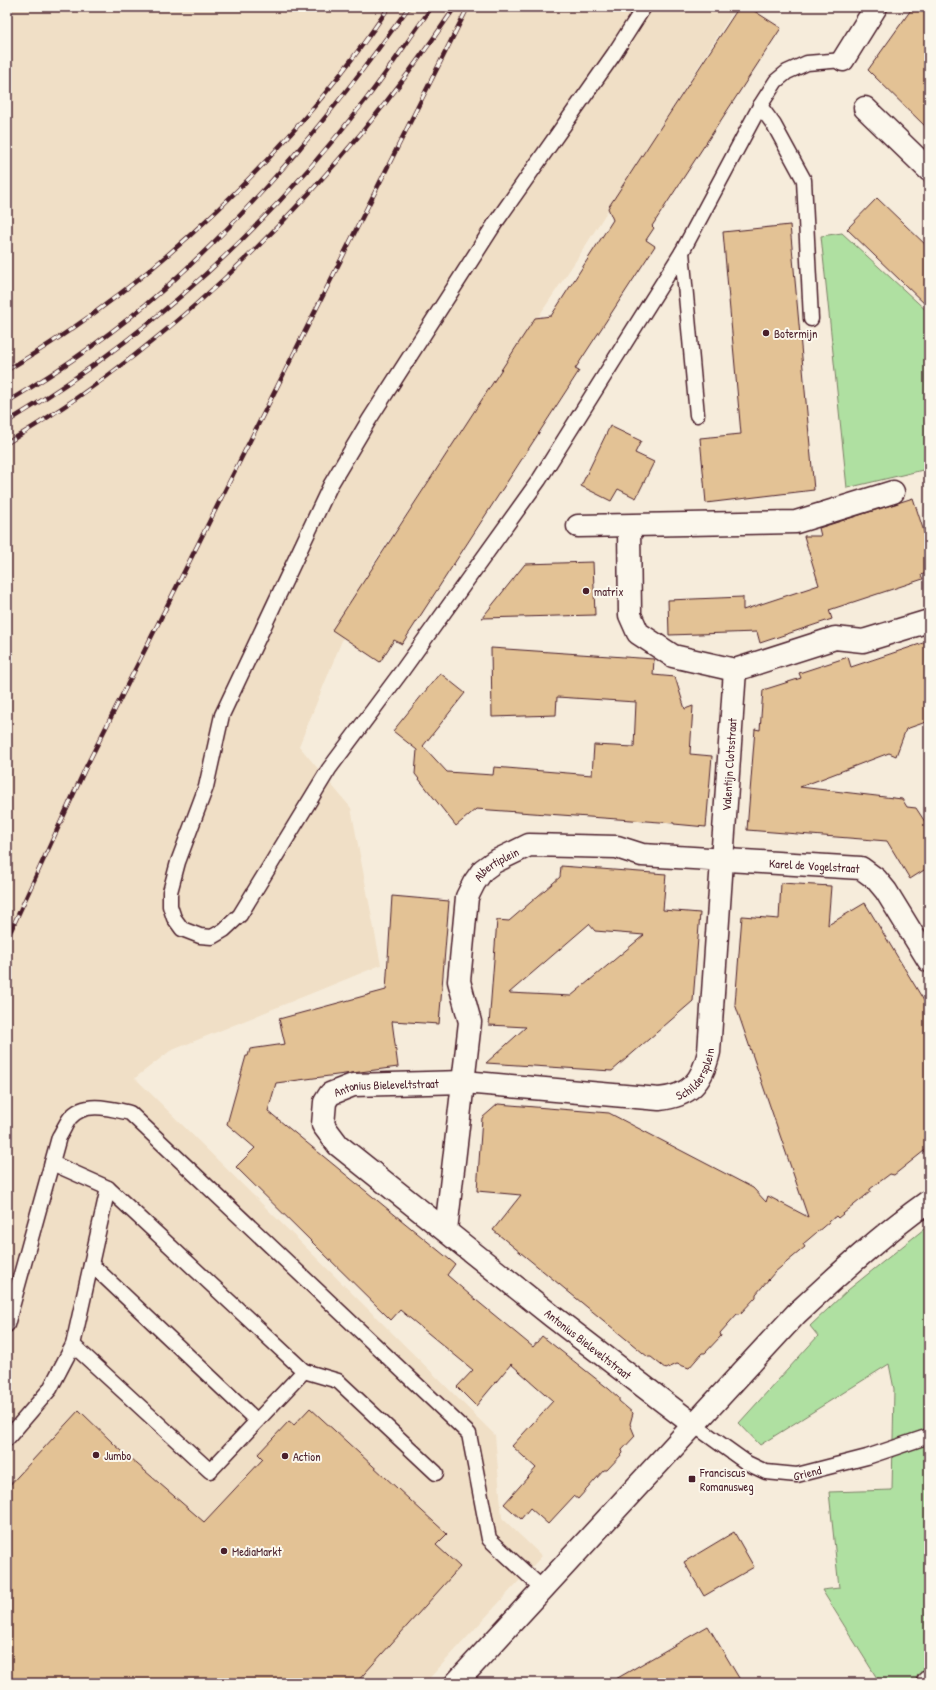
<svg xmlns="http://www.w3.org/2000/svg" width="936" height="1690" viewBox="0 0 936 1690" font-family="'Patrick Hand',sans-serif">
  <rect width="100%" height="100%" fill="#f6ecdb"/>
  <filter id="ink" filterUnits="userSpaceOnUse"><feTurbulence type="fractalNoise" baseFrequency=".025" numOctaves="2"/><feDisplacementMap in="SourceGraphic" scale="8" xChannelSelector="R" yChannelSelector="G"/><feConvolveMatrix kernelMatrix="1 2 1 2 8 2 1 2 1" color-interpolation-filters="sRGB"/></filter>
  <g filter="url(#ink)">
    <!-- built -->
    <path fill="#f0dfc6" d="M 7,7 L 26,7 L 25,9 L 27,7 L 736,7 L 579,256 L 373,564 L 299,746 L 351,808 L 381,965 L 170,1051 L 135,1078 L 495,1435 L 502,1518 L 542,1556 L 425,1683 L 7,1683 Z"/>
    <!-- green -->
    <path fill="#afe0a1" stroke="#7c8066" d="M 842,233 L 929,313 L 929,453 L 923,470 L 847,488 L 821,236 Z
      M 929,1225 L 929,1683 L 880,1683 L 822,1590 L 839,1588 L 829,1492 L 892,1490 L 894,1389 L 889,1364 L 760,1445 L 739,1423 L 818,1336 L 810,1326 L 848,1290 Z"/>
    <!-- building -->
    <path fill="#e3c295" stroke="#4a1f2b" fill-rule="evenodd" d="M 739,7 L 748,7 L 781,28 L 652,226 L 654,228 L 646,240 L 655,246 L 575,369 L 579,371 L 402,644 L 394,640 L 380,662 L 332,630 L 535,318 L 551,316 L 613,220 L 608,208 Z
      M 913,7 L 929,7 L 929,130 L 868,70 Z
      M 877,198 L 929,248 L 929,308 L 847,229 Z
      M 790,225 L 814,490 L 706,503 L 700,438 L 741,434 L 723,232 Z
      M 610,426 L 641,441 L 635,453 L 654,462 L 636,498 L 618,489 L 611,501 L 581,486 Z
      M 913,498 L 929,547 L 929,572 L 921,575 L 923,579 L 829,610 L 832,619 L 760,643 L 757,632 L 669,635 L 668,600 L 743,597 L 743,610 L 819,585 L 804,536 L 821,536 L 819,528 Z
      M 593,562 L 595,615 L 482,618 L 525,564 Z
      M 929,641 L 929,721 L 906,729 L 896,756 L 889,753 L 800,787 L 902,799 L 907,807 L 916,808 L 929,828 L 929,867 L 910,879 L 887,841 L 747,830 L 755,729 L 760,730 L 763,690 L 801,678 L 799,673 L 848,657 L 851,667 Z
      M 491,648 L 654,659 L 653,675 L 675,677 L 685,709 L 693,706 L 690,754 L 712,756 L 706,827 L 674,824 L 674,823 L 476,809 L 456,826 L 415,774 L 417,750 L 393,731 L 440,673 L 465,693 L 423,746 L 447,772 L 493,775 L 494,767 L 592,775 L 594,745 L 634,747 L 636,702 L 557,697 L 556,715 L 492,717 Z
      M 561,866 L 666,874 L 663,910 L 700,913 L 693,1001 L 612,1071 L 486,1063 L 526,1027 L 489,1025 L 497,920 L 509,921 L 516,915 L 560,877 ZM 589,924 L 595,931 L 644,935 L 571,996 L 509,993 Z
      M 781,883 L 831,886 L 828,925 L 865,903 L 929,1009 L 929,1147 L 894,1175 L 890,1174 L 870,1189 L 870,1192 L 838,1218 L 836,1216 L 803,1244 L 805,1247 L 775,1272 L 756,1294 L 756,1297 L 740,1314 L 737,1314 L 720,1333 L 721,1336 L 705,1353 L 702,1353 L 689,1368 L 677,1364 L 666,1369 L 651,1357 L 648,1357 L 493,1230 L 521,1195 L 477,1191 L 482,1118 L 498,1104 L 609,1113 L 753,1188 L 766,1202 L 768,1196 L 808,1217 L 735,1004 L 742,916 L 779,919 Z
      M 392,896 L 449,901 L 439,1024 L 392,1021 L 398,1067 L 276,1083 L 268,1111 L 455,1264 L 447,1275 L 470,1295 L 533,1347 L 542,1336 L 609,1389 L 619,1398 L 619,1401 L 633,1413 L 630,1424 L 635,1436 L 622,1450 L 623,1453 L 607,1470 L 604,1470 L 578,1499 L 574,1496 L 548,1524 L 530,1508 L 521,1519 L 504,1504 L 536,1468 L 512,1446 L 553,1401 L 511,1364 L 476,1406 L 457,1387 L 473,1370 L 400,1310 L 391,1320 L 236,1167 L 255,1148 L 227,1124 L 246,1056 L 248,1056 L 250,1049 L 285,1044 L 279,1019 L 386,990 Z
      M 310,1408 L 447,1534 L 436,1545 L 460,1567 L 356,1683 L 7,1683 L 7,1488 L 79,1410 L 115,1445 L 204,1522 L 263,1459 L 258,1454 L 289,1421 L 294,1425 Z
      M 734,1532 L 754,1567 L 704,1596 L 684,1562 Z
      M 708,1626 L 742,1683 L 609,1683 Z"/>
    <g fill="none" stroke-linecap="round" stroke-linejoin="round">
      <defs>
        <g id="lane">
          <path d="M 644,7 L 614,54 L 496,222 L 369,420 L 331,484 L 222,715 L 206,787 L 178,862 L 170,892 L 170,906 L 174,918 L 182,929 L 200,936 L 212,937 L 224,930 L 240,915 L 329,769 L 402,671 L 539,480 L 682,252"/>
          <path d="M 760,106 L 774,125 L 804,180 L 811,319"/>
          <path d="M 697,415 L 682,252 L 760,106 L 776,81 L 787,72 L 807,63 L 843,60"/>
          <path d="M 52,1163 L 108,1188 L 304,1371 L 210,1471 L 73,1345"/>
          <path d="M 91,1264 L 257,1421"/>
          <path d="M 7,1325 L 59,1137 C 63,1131 66,1123 70,1118 C 85,1100 112,1109 130,1113 L 469,1434 L 489,1539 L 543,1589"/>
          <path d="M 304,1371 L 338,1381 L 436,1473"/>
          <path id="s1" d="M 694,1425 L 747,1463 L 766,1472 L 797,1475 L 867,1457 L 929,1436"/>
          <path d="M 7,1439 L 50,1389 L 73,1345 L 108,1188"/>
        </g>
        <g id="street">
          <path d="M 843,60 L 876,7"/>
          <path d="M 865,108 L 929,170"/>
          <path d="M 578,526 L 796,522 L 893,492"/>
          <path d="M 629,526 L 630,615 L 638,633 L 673,656 L 735,670 L 835,638 L 863,641 L 929,621"/>
          <path id="s2" d="M 446,1230 L 470,1022 L 459,981 L 467,897 L 474,883 L 483,870 L 494,862 L 529,845 L 617,847 L 642,855 L 861,868 L 876,879 L 886,891 L 929,961"/>
          <path id="s3" d="M 694,1425 L 552,1316 L 338,1145 L 323,1125 L 325,1102 L 330,1094 L 353,1085 L 464,1082 L 659,1099 C 690,1096 702,1082 709,1052 L 735,670"/>
          <path d="M 928,1682 L 929,1682"/>
        </g>
        <path id="secondary" d="M 456,1683 L 796,1314 C 839,1274 881,1235 929,1201"/>
      </defs>
      <!-- lane casing -->
      <use href="#lane" stroke="#4a1f2b" stroke-width="17"/>
      <!-- street casing -->
      <use href="#street" stroke="#4a1f2b" stroke-width="25"/>
      <!-- secondary casing -->
      <use href="#secondary" stroke="#4a1f2b" stroke-width="25"/>
      <!-- lane -->
      <use href="#lane" stroke="#fbf7ec" stroke-width="14"/>
      <!-- street -->
      <use href="#street" stroke="#fbf7ec" stroke-width="22"/>
      <!-- secondary -->
      <use href="#secondary" stroke="#fbf7ec" stroke-width="22"/>
      <defs>
        <path id="rail" d="M 7,370 C 156,283 293,150 389,7
          M 7,402 C 62,369 115,332 164,289 C 258,206 336,108 409,7
          M 7,422 C 147,338 268,227 367,98 C 390,69 410,37 432,7
          M 7,443 C 187,335 338,181 455,7
          M 7,939 L 86,767 L 468,7"/>
      </defs>
      <!-- rail casing -->
      <use href="#rail" stroke="#4a1f2b" stroke-width="4.5"/>
      <!-- rail -->
      <use href="#rail" stroke="#fbf7ec" stroke-width="3" stroke-dasharray="9" stroke-linecap="butt"/>
    </g>
  </g>
  <!-- markers -->
  <g fill="#4a1f2b" stroke="#fbf7ec" stroke-width="1.5">
    <circle cx="766" cy="333" r="4"/>
    <circle cx="586" cy="591" r="4"/>
    <circle cx="96" cy="1455" r="4"/>
    <circle cx="285" cy="1456" r="4"/>
    <rect x="688" y="1475" width="8" height="8" rx="2"/>
    <circle cx="224" cy="1551" r="4"/>
  </g>
  <g text-anchor="middle" dominant-baseline="central" stroke-width="4" stroke-linejoin="round" paint-order="stroke">
    <!-- poi labels -->
    <g font-size="12" fill="#4a1f2b" stroke="#fbf7ec" text-anchor="start">
      <text x="774" y="333">Botermijn</text>
      <text x="594" y="591">matrix</text>
      <text x="104" y="1455">Jumbo</text>
      <text x="293" y="1456">Action</text>
      <text x="700" y="1472">Franciscus<tspan x="700" dy="14">Romanusweg</tspan></text>
      <text x="232" y="1551">MediaMarkt</text>
    </g>
    <!-- street labels -->
    <g font-size="12" fill="#4a1f2b" stroke="#fbf7ec">
      <text stroke="none"><textPath href="#s3" startOffset="1205">Valentijn Clotsstraat</textPath></text>
      <text stroke="none"><textPath href="#s2" startOffset="382">Albertiplein</textPath></text>
      <text stroke="none"><textPath href="#s2" startOffset="707">Karel de Vogelstraat</textPath></text>
      <text stroke="none"><textPath href="#s3" startOffset="890">Schildersplein</textPath></text>
      <text stroke="none"><textPath href="#s3" startOffset="568">Antonius Bieleveltstraat</textPath></text>
      <text transform="translate(588 1344) rotate(38)">Antonius Bieleveltstraat</text>
      <text stroke="none"><textPath href="#s1" startOffset="128">Griend</textPath></text>
    </g>
  </g>
  <!-- margin -->
  <rect width="936" height="1690" fill="none" stroke="#fbf7ec" stroke-width="24"/>
  <rect x="12" y="12" width="912" height="1666" fill="none" stroke="#4a1f2b" stroke-width="1.5" filter="url(#ink)"/>
</svg>
